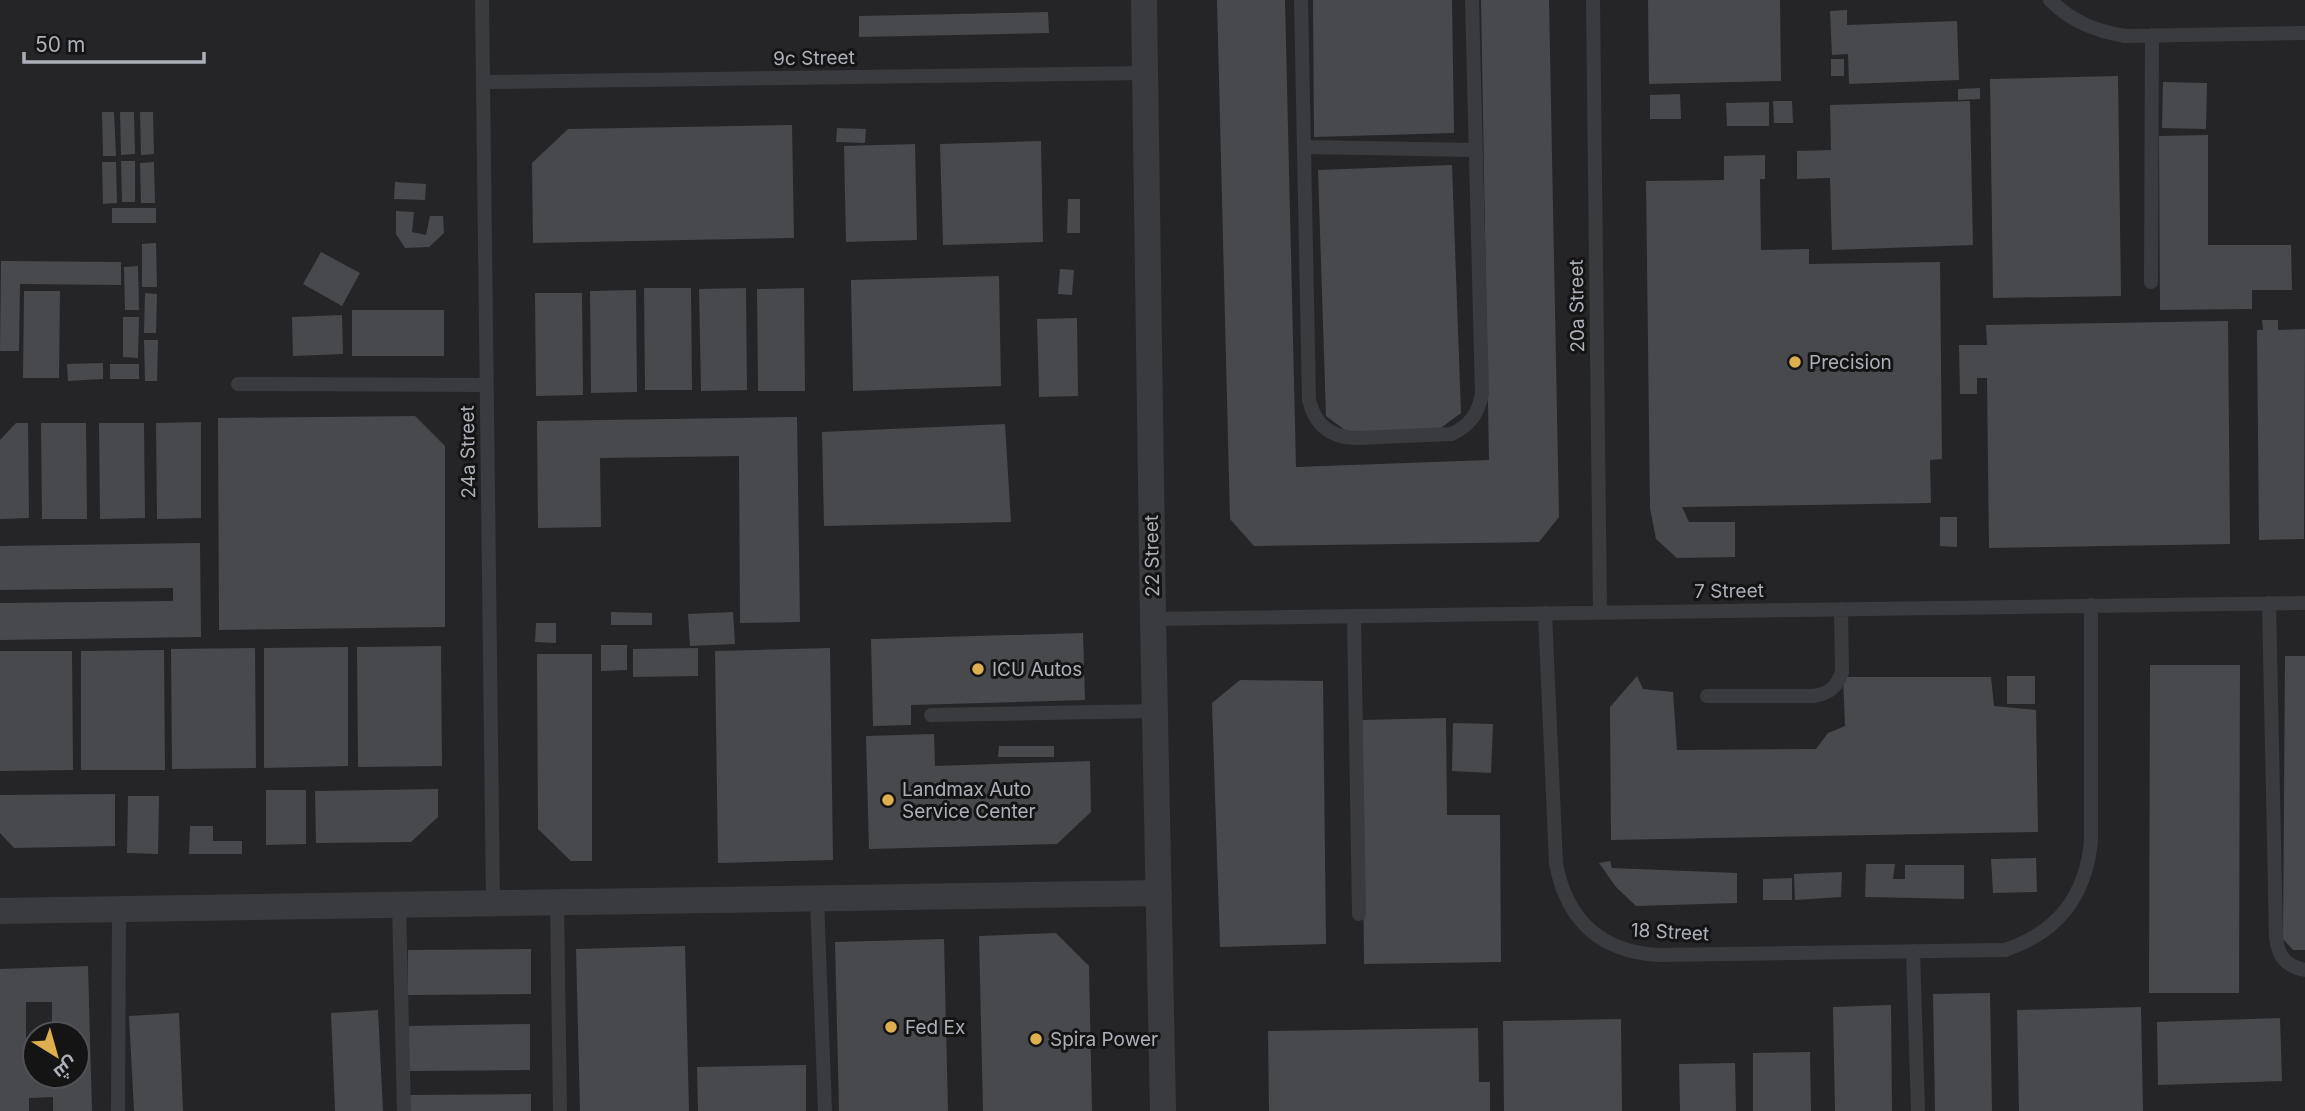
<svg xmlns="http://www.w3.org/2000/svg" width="2305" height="1111" viewBox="0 0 2305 1111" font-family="Inter,Cairo,sans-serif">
  <rect width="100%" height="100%" fill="#19191a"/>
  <!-- built -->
  <path fill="#252527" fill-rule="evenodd" d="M 0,0 L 2305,0 L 2305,1111 L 0,1111 ZM 35,1034 L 77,1034 L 77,1076 L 35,1076 Z"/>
  <!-- building -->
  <path fill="#48494d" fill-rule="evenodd" d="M 1217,0 L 1285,0 L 1296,467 L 1489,460 L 1481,0 L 1549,0 L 1559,517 L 1539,542 L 1254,546 L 1230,519 Z
    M 1313,0 L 1452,0 L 1454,133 L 1314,137 Z
    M 1648,0 L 1780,0 L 1781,81 L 1649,84 Z
    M 1847,10 L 1847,25 L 1957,21 L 1959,80 L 1849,84 L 1848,54 L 1832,55 L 1830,11 Z
    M 1048,12 L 1049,33 L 859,37 L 859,16 Z
    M 1831,59 L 1844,59 L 1844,76 L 1831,76 Z
    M 2118,76 L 2121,296 L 1993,298 L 1990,79 Z
    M 2163,82 L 2207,83 L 2206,129 L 2162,128 Z
    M 1980,88 L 1980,99 L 1958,100 L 1958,89 Z
    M 1680,94 L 1681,119 L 1650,119 L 1650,95 Z
    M 1773,101 L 1792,101 L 1793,123 L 1774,123 Z
    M 1970,101 L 1973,245 L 1832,250 L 1830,178 L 1797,179 L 1797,151 L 1831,150 L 1830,105 Z
    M 1769,102 L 1769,126 L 1727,126 L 1726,103 Z
    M 102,112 L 114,112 L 116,156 L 103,156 Z
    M 120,112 L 134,112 L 135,154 L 121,155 Z
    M 140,112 L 153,112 L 154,154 L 141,155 Z
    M 792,125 L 794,238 L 533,243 L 532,163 L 568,129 Z
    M 837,128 L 866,129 L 865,143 L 836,142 Z
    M 2208,135 L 2208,245 L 2291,245 L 2292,290 L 2252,290 L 2252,309 L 2160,310 L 2159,136 Z
    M 1041,141 L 1043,242 L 943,245 L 940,144 Z
    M 915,144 L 917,240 L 846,242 L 844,146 Z
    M 1765,155 L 1765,179 L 1760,179 L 1761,250 L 1809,249 L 1809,264 L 1940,262 L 1942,459 L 1930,460 L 1931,503 L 1682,507 L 1689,522 L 1735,522 L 1735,557 L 1677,558 L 1656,539 L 1650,508 L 1646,181 L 1724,180 L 1724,156 Z
    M 121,161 L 135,161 L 135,202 L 122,202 Z
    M 102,162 L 116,162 L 117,203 L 103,204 Z
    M 154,162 L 155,203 L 141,203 L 140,163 Z
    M 1452,165 L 1461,413 L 1434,433 L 1353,436 L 1326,416 L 1318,170 Z
    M 395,182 L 426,184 L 425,200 L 394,199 Z
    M 1068,199 L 1080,199 L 1080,233 L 1067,233 Z
    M 112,208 L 156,208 L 156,223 L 112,223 Z
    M 396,211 L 414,212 L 412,232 L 426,235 L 430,216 L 443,216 L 444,233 L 429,247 L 405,248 L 396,234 Z
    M 156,243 L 157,287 L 142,287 L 142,244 Z
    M 321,252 L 360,273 L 342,306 L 303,284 Z
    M 1,261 L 121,262 L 121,285 L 20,284 L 19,351 L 0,351 Z
    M 138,266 L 139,310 L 125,310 L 124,267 Z
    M 1060,269 L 1074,270 L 1072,295 L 1058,294 Z
    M 999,276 L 1001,386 L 853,391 L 851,280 Z
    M 644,288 L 691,288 L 692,390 L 645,390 Z
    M 746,288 L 747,390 L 701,391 L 699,289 Z
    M 804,288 L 805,391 L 758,391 L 757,289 Z
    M 636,290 L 637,392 L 591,393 L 590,291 Z
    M 24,291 L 60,291 L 59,378 L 23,378 Z
    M 145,293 L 157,294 L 156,333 L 144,333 Z
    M 535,293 L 582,293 L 583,395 L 536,396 Z
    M 352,310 L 444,310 L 444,356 L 352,356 Z
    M 342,315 L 343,354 L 293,356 L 292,317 Z
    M 123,317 L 139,317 L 138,358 L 123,357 Z
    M 1077,318 L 1078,396 L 1039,397 L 1037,319 Z
    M 2262,320 L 2278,320 L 2278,330 L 2305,329 L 2304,539 L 2259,540 L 2257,330 L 2263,330 Z
    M 2228,321 L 2230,544 L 1989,548 L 1987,378 L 1977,378 L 1977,394 L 1960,394 L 1959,345 L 1987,345 L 1986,325 Z
    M 144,340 L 158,340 L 157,381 L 145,381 Z
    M 103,363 L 103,379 L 68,381 L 67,364 Z
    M 110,364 L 139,364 L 139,379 L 110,379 Z
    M 415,416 L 445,446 L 445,627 L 219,630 L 218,418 Z
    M 797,417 L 800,622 L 740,623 L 739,456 L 600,458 L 601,527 L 538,528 L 537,421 Z
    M 201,422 L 201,518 L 157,519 L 156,423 Z
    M 16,423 L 28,423 L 29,518 L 0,519 L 0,440 Z
    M 41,423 L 86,423 L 87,519 L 42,519 Z
    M 99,423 L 144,423 L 145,518 L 100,519 Z
    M 1005,424 L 1011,522 L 824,526 L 822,432 Z
    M 1940,517 L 1957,517 L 1957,547 L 1940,546 Z
    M 200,543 L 201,637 L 0,640 L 0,603 L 173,601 L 173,588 L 0,590 L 0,546 Z
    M 611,612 L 652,613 L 652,625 L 611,625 Z
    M 733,612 L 735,644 L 690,646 L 688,614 Z
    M 536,623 L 556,623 L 556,643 L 535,642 Z
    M 1083,633 L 1085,700 L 911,705 L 911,725 L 873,726 L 871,639 Z
    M 601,645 L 627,645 L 627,670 L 601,671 Z
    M 441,646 L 442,766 L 358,767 L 357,647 Z
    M 348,647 L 348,766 L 264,768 L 264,648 Z
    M 255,648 L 256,768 L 172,769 L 171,649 Z
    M 698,648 L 698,676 L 633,677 L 633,649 Z
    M 830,648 L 833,860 L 718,863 L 715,651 Z
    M 164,650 L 165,770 L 81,770 L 81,651 Z
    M 0,651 L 72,651 L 73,770 L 0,771 Z
    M 537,654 L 592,654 L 592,861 L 571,861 L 538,829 Z
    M 2285,656 L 2305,656 L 2305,950 L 2293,950 L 2283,939 Z
    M 2150,665 L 2240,665 L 2239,993 L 2149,993 Z
    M 1637,676 L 1643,689 L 1673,692 L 1677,750 L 1816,749 L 1828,733 L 1845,726 L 1843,677 L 1991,677 L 1994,706 L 2036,710 L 2038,832 L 1611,840 L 1610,707 Z
    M 2007,676 L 2035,676 L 2035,704 L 2007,704 Z
    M 1240,680 L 1323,681 L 1326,944 L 1220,947 L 1212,703 Z
    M 1446,718 L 1447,815 L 1500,815 L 1501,962 L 1364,964 L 1362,720 Z
    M 1453,723 L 1493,724 L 1491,773 L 1452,771 Z
    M 934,734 L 935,766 L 1090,761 L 1091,812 L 1057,844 L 869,849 L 866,736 Z
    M 999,746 L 1054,746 L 1054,757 L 998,757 Z
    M 438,789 L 438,817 L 411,842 L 316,843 L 315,791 Z
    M 266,790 L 306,790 L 306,844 L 266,845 Z
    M 115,794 L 115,846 L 14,848 L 0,833 L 0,795 Z
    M 128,796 L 159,796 L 158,854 L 127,853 Z
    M 190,826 L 213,826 L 213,841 L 242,841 L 242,854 L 189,854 Z
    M 2036,858 L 2037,892 L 1993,893 L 1991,859 Z
    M 1610,861 L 1612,868 L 1737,873 L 1737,903 L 1636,906 L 1616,887 L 1599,863 Z
    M 1866,864 L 1895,864 L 1893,879 L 1905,879 L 1905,865 L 1964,865 L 1964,899 L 1865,897 Z
    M 1842,872 L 1841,897 L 1795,900 L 1794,874 Z
    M 1792,878 L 1792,900 L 1763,900 L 1763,879 Z
    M 1056,933 L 1089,966 L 1092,1111 L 983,1111 L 979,936 Z
    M 944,939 L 948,1111 L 839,1111 L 835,942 Z
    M 685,946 L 689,1111 L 580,1111 L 576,949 Z
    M 531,949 L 531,994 L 408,995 L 408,950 Z
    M 88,966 L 92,1111 L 53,1111 L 53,1097 L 29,1098 L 29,1111 L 0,1111 L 0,969 ZM 26,1002 L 52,1002 L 52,1034 L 77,1034 L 77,1076 L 35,1076 L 35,1060 L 26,1060 Z
    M 1990,993 L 1992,1111 L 1935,1111 L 1933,994 Z
    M 1891,1005 L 1892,1111 L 1835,1111 L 1833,1007 Z
    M 2141,1007 L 2143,1111 L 2019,1111 L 2017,1010 Z
    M 378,1010 L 383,1111 L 335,1111 L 331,1013 Z
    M 179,1013 L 183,1111 L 134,1111 L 129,1016 Z
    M 2280,1018 L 2282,1081 L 2158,1085 L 2157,1022 Z
    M 1621,1019 L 1622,1111 L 1504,1111 L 1503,1021 Z
    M 530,1024 L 530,1070 L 407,1071 L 407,1026 Z
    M 1478,1028 L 1479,1082 L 1490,1082 L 1490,1111 L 1269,1111 L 1268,1031 Z
    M 1810,1052 L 1811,1111 L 1753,1111 L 1753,1053 Z
    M 1735,1063 L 1736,1111 L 1680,1111 L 1679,1064 Z
    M 806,1065 L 806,1111 L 698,1111 L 697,1067 Z
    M 531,1094 L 531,1111 L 408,1111 L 408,1095 Z"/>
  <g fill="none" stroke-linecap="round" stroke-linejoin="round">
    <!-- service -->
    <path stroke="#3a3b3f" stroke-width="14" d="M 482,0 L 493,904
      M 1301,0 L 1309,400 C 1315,425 1330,437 1355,438 L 1452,434 C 1470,425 1478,414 1482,394 L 1472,0
      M 1593,0 L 1600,612
      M 2050,0 C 2071,21 2095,31 2125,36 L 2305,33
      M 483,82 L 1146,73
      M 1304,147 L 1476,150
      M 2151,282 L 2152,35
      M 238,384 L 486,385
      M 2269,603 L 2276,937 C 2278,957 2286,966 2305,970
      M 1545,613 L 1556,864 C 1567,921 1601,952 1659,955 L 2005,950 C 2058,932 2085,897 2091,842 L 2091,605
      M 1354,616 L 1359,914
      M 1153,619 L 2305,603
      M 1707,696 L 1813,696 C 1829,694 1837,687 1842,672 L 1841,609
      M 931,715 L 1155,711
      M 817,899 L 825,1111
      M 557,903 L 560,1111
      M 399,905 L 404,1111
      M 1913,951 L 1918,1111
      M 118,1111 L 119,909"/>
    <!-- minor -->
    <path stroke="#3a3b3f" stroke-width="26" d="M 1144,0 L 1153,619 L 1163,1111
      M 0,911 L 1159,893"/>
  </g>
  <!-- markers -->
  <g fill="#ddaf4e" stroke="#141415" stroke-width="2.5">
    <circle cx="1795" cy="362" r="7"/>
    <circle cx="978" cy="669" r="7"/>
    <circle cx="888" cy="800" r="7"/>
    <circle cx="891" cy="1027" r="7"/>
    <circle cx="1036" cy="1039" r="7"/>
  </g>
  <g text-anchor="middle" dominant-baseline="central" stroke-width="6" stroke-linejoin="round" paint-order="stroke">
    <!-- street labels -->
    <g font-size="19" fill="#adb0b9" stroke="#141415">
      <text transform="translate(814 58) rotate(-1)">9c Street</text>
      <text transform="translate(1577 306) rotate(-91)">20a Street</text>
      <text transform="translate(468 452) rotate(-91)">24a Street</text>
      <text transform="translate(1152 556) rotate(-91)">22 Street</text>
      <text transform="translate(1729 591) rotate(-1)">7 Street</text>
      <text transform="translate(1670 932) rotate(3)">18 Street</text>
    </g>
    <!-- poi labels -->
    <g font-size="19" fill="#adb0b9" stroke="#141415" text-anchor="start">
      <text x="1809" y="362">Precision</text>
      <text x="992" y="669">ICU Autos</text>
      <text x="902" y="789">Landmax Auto<tspan x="902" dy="22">Service Center</tspan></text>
      <text x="905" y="1027">Fed Ex</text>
      <text x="1050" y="1039">Spira Power</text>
    </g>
  </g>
  <!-- north arrow -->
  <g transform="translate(56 1055) rotate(143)"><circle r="33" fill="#141415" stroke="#515257" stroke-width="2"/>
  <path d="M0-5L12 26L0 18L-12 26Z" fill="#ddaf4e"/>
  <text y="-10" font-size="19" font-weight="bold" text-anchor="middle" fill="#adb0b9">ش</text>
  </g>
  <!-- scale -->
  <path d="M24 52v10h180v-10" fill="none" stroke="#adb0b9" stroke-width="3.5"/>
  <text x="35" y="52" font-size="21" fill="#adb0b9" stroke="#141415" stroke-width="5" paint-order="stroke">50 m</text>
</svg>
